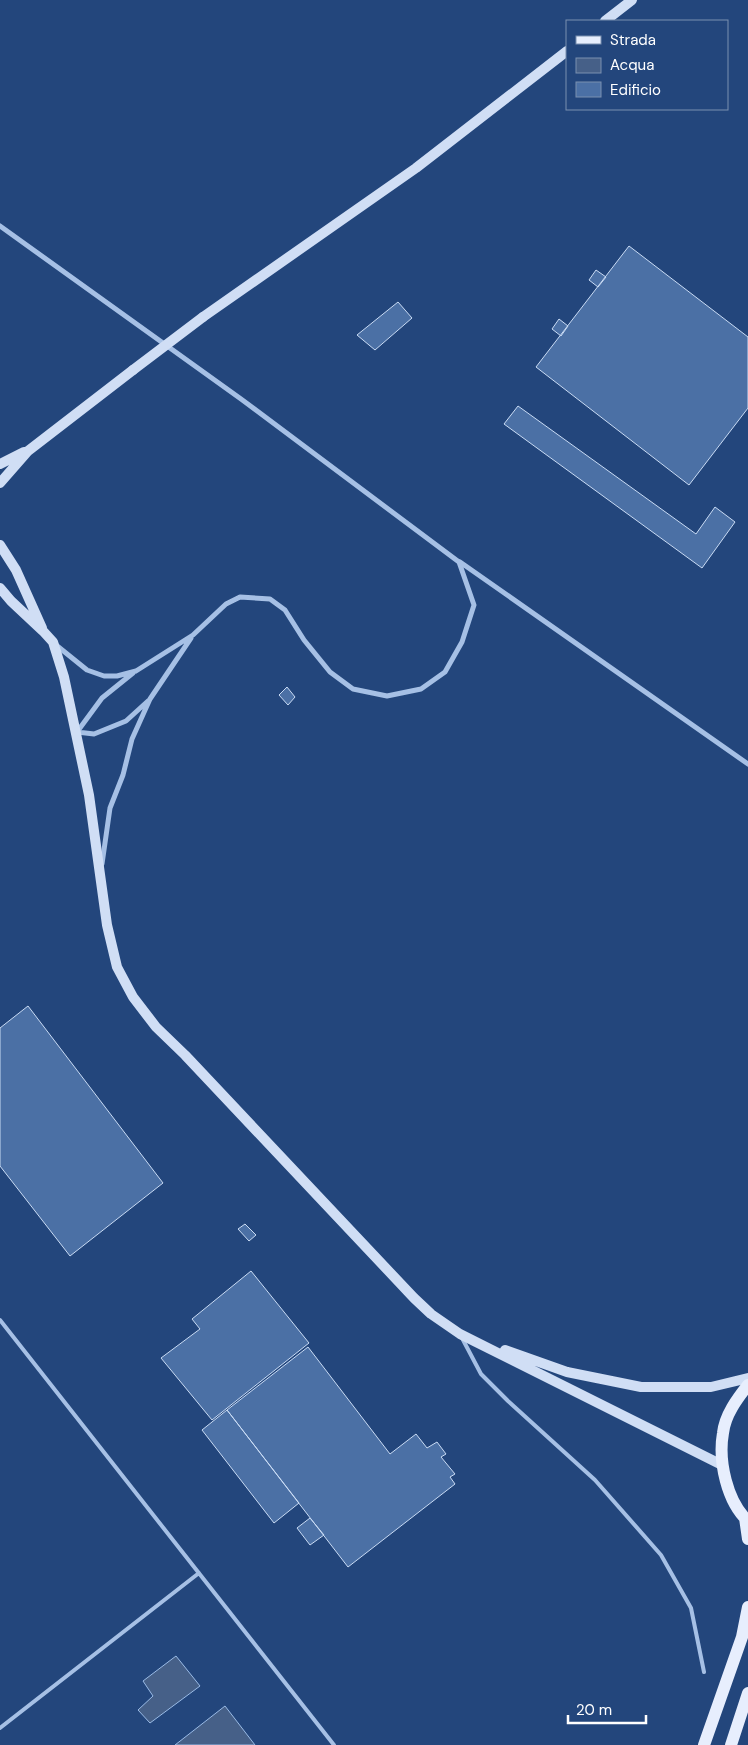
<svg xmlns="http://www.w3.org/2000/svg" width="748" height="1745" viewBox="0 0 748 1745" font-family="'DM Sans',sans-serif">
  <rect width="100%" height="100%" fill="#23467c"/>
  <!-- water -->
  <path fill="#466088" stroke="#9abbe6" d="M 176,1656 L 200,1686 L 150,1723 L 138,1710 L 153,1696 L 143,1681 Z
    M 225,1706 L 255,1745 L 175,1745 Z"/>
  <!-- building -->
  <path fill="#4b70a5" stroke="#c9dbf4" d="M 629,246 L 748,337 L 748,408 L 689,485 L 536,367 Z
    M 596,270 L 606,277 L 598,287 L 589,280 Z
    M 398,302 L 412,318 L 375,350 L 357,335 Z
    M 559,319 L 568,326 L 561,336 L 552,329 Z
    M 518,406 L 696,534 L 715,507 L 735,522 L 702,568 L 504,424 Z
    M 287,687 L 295,697 L 288,705 L 279,695 Z
    M 28,1006 L 163,1183 L 70,1256 L 0,1166 L 0,1028 Z
    M 245,1224 L 256,1235 L 249,1241 L 238,1229 Z
    M 251,1271 L 309,1343 L 212,1420 L 161,1358 L 200,1329 L 192,1319 Z
    M 308,1347 L 390,1454 L 416,1434 L 427,1448 L 437,1442 L 446,1454 L 441,1457 L 455,1474 L 450,1477 L 455,1484 L 348,1567 L 227,1410 Z
    M 227,1410 L 299,1503 L 274,1523 L 202,1430 Z
    M 310,1518 L 324,1535 L 310,1545 L 297,1528 Z"/>
  <g fill="none" stroke-linecap="round" stroke-linejoin="round">
    <!-- lane -->
    <path stroke="#a6c0e5" stroke-width="4" d="M 0,1320 L 334,1745
      M 462,1338 L 481,1374 L 508,1401 L 595,1480 L 661,1555 L 691,1608 L 704,1672
      M 0,1728 L 199,1573"/>
    <!-- street -->
    <path stroke="#a6c0e5" stroke-width="5" d="M 0,226 L 241,399 L 459,562 L 474,605 L 462,642 L 445,672 L 421,689 L 387,696 L 353,689 L 330,672 L 304,640 L 285,610 L 270,599 L 240,597 L 226,604 L 193,635 L 136,671 L 117,676 L 104,676 L 87,670 L 56,645
      M 460,562 L 748,764
      M 133,673 L 102,698 L 77,732 L 94,734 L 126,721 L 148,701
      M 102,864 L 110,808 L 123,775 L 132,739 L 150,699 L 191,638"/>
    <!-- secondary -->
    <path stroke="#d0def5" stroke-width="10" d="M 605,21 L 632,0
      M 203,317 L 416,168 L 567,51
      M 0,464 L 24,452
      M 0,483 L 28,451 L 133,370
      M 0,545 L 16,570 L 42,628
      M 0,588 L 11,601 L 43,631 L 53,642 L 64,677 L 89,795 L 107,925 L 117,967 L 133,997 L 156,1027 L 185,1055 L 414,1298 L 431,1314 L 460,1334 L 722,1465
      M 505,1350 L 567,1372 L 641,1387 L 711,1387 L 748,1378"/>
    <!-- primary -->
    <path stroke="#e7eefd" stroke-width="12" d="M 748,1385 C 737,1399 725,1415 723,1433 C 718,1461 727,1502 748,1521
      M 745,1518 L 748,1539
      M 704,1745 L 742,1637 L 748,1607
      M 731,1745 L 748,1693"/>
    <!-- secondary-bridge -->
    <path stroke="#d0def5" stroke-width="10" d="M 133,370 L 203,317"/>
  </g>
  <!-- legend -->
  <rect x="566" y="20" width="162" height="90" fill="#23467c" stroke="#7b90b0"/>
  <rect x="576" y="36" width="25" height="8" fill="#e7eefd" stroke="#7b90b0"/>
  <text x="610" y="45" font-size="15" fill="#ffffff">Strada</text>
  <rect x="576" y="58" width="25" height="15" fill="#466088" stroke="#7b90b0"/>
  <text x="610" y="70" font-size="15" fill="#ffffff">Acqua</text>
  <rect x="576" y="82" width="25" height="15" fill="#4b70a5" stroke="#7b90b0"/>
  <text x="610" y="95" font-size="15" fill="#ffffff">Edificio</text>
  <!-- scale -->
  <path d="M568 1715v8h78v-8" fill="none" stroke="#ffffff" stroke-width="2.5"/>
  <text x="576" y="1715" font-size="15" fill="#ffffff" stroke="#23467c" stroke-width="4" paint-order="stroke">20 m</text>
</svg>
